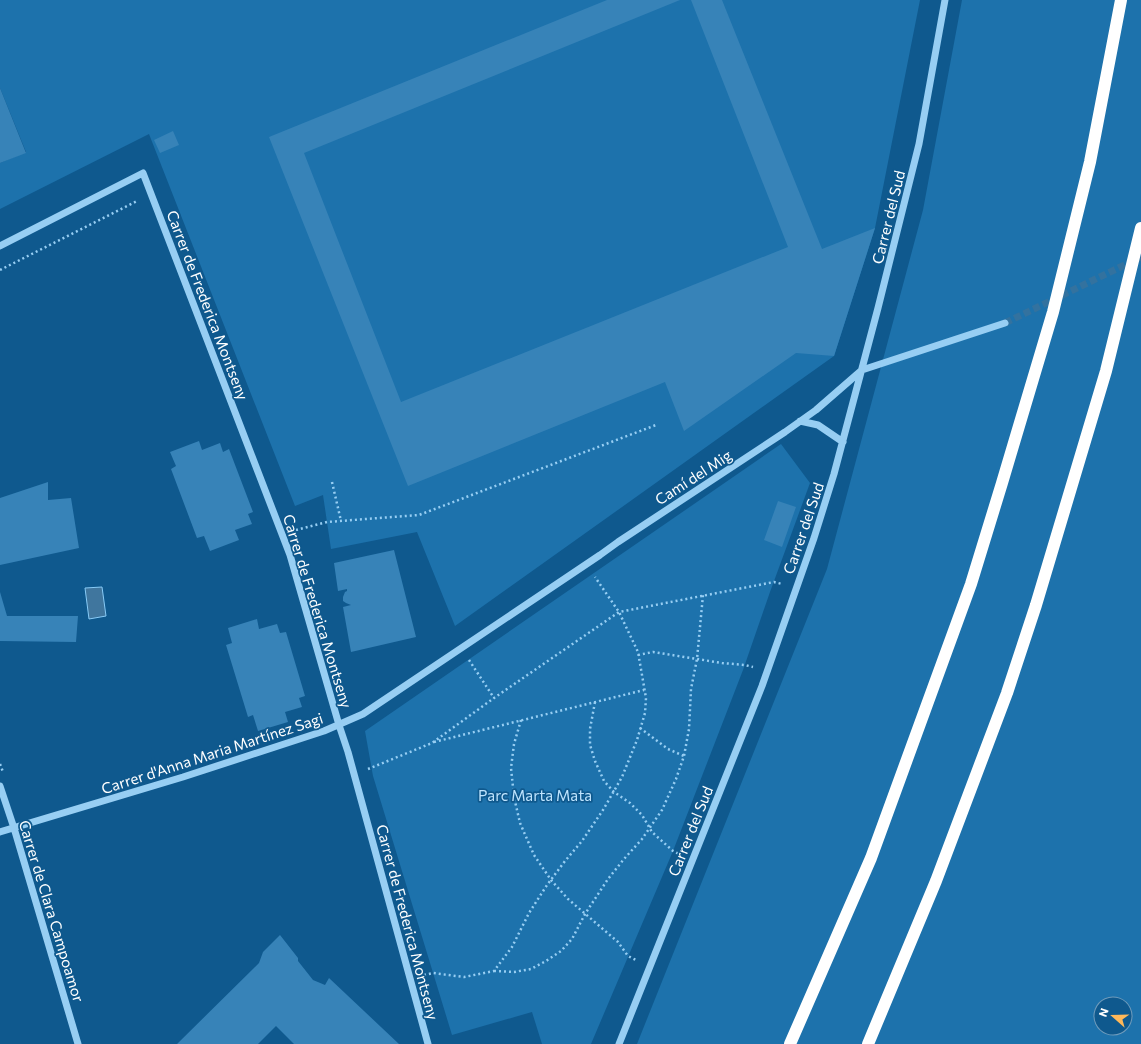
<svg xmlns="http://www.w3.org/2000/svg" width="1141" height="1044" viewBox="0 0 1141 1044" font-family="Commissioner,sans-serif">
  <rect width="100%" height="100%" fill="#0f598e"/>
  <!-- green -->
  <path fill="#1d72ac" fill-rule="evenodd" d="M 0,0 L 920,0 L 875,228 L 834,356 L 455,626 L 417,532 L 331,549 L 323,495 L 295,506 L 149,134 L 0,209 L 0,163 L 26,152 L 0,88 Z
    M 962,0 L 1141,0 L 1141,1044 L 637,1044 L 827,569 L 923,210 ZM 1101,1004 L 1125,1004 L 1125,1028 L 1101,1028 Z
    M 781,444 L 810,483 L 770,592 L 743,670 L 673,851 L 591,1044 L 542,1044 L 532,1012 L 452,1035 L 373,776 L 365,731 Z"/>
  <!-- water -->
  <path fill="#40769e" stroke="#88cbf7" d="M 102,587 L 106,616 L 89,619 L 85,588 Z"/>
  <!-- building -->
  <path fill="#3783b8" d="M 607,0 L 680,0 L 304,153 L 401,402 L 788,247 L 691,0 L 722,0 L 822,249 L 875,228 L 834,356 L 796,353 L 684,431 L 665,382 L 408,486 L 269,137 Z
    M 0,88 L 26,153 L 0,163 Z
    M 173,131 L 179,145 L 160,153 L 154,140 Z
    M 199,441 L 202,450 L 220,443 L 223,452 L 229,449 L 253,512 L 248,514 L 252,524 L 235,530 L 239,540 L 210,551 L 204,536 L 197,538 L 171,469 L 176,466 L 170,452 Z
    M 48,482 L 48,500 L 71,498 L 79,548 L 0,565 L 0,498 Z
    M 778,501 L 796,507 L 782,547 L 764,540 Z
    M 394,550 L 416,637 L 351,652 L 343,607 L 351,605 L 346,603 L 343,601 L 343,597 L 345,592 L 347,591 L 347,589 L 338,591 L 334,563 Z
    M 0,592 L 7,616 L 78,616 L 76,642 L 0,641 Z
    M 257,619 L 259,629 L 277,624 L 280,633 L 286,632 L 305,696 L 299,698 L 302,707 L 285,712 L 288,722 L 258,731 L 253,715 L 248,717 L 226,645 L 232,643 L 228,628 Z
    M 280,935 L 298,958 L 298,961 L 313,980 L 325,985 L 329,978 L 399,1044 L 294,1044 L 276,1026 L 258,1044 L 177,1044 L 259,963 L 263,952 Z"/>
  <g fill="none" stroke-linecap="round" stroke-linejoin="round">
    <!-- minor-tunnel -->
    <path stroke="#33729f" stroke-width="7" stroke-dasharray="7 3.5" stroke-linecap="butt" d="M 1005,323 L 1141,257"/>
    <!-- path -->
    <path stroke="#97cef3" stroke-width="2.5" stroke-dasharray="2 3" stroke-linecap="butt" d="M 0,270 L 137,201
      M 332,482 L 341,521
      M 296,530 L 327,522 L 419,515 L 656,425
      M 638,655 L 653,652 L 722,663 L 745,665 L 753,667
      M 469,660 L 494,698
      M 595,702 L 590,729 L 590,745 L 595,761 L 604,781 L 614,792 L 630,803 L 642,815 L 652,832 L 673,851 L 679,854
      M 521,720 L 514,744 L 511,768 L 514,797 L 520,823 L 534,855 L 551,880 L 568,899 L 618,942 L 628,956 L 636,960
      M 640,728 L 668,749 L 684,756
      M 434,742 L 644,690
      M 0,764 L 3,772
      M 368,769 L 432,743 L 494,698 L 619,612 L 774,582 L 782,584
      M 494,971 L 514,972 L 531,969 L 546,961 L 561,951 L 572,939 L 585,914 L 608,879 L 624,859 L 642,839 L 662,810 L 676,779 L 684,756 L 689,729 L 691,689 L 697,659 L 703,595
      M 424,975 L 433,973 L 464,977 L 494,971 L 512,947 L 529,913 L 547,885 L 565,861 L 582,841 L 603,810 L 622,777 L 637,740 L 645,713 L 646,698 L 638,652 L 619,612 L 595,577"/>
    <!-- minor -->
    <path stroke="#97cef3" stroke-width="7" d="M 0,246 L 143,173 L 290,555 L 339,725 L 348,752 L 428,1044
      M 800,421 L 818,425 L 843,442
      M 0,786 L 14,828 L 78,1044
      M 0,832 L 183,777 L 324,731 L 363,714 L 600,555 L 618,542 L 785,432 L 816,410 L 862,370 L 1005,323
      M 619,1044 L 762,686 L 814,538 L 834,474 L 878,308 L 919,144 L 945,0"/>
    <!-- highway -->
    <path stroke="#fff" stroke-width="12" d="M 790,1044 L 871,858 L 971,584 L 1002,483 L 1053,312 L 1090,162 L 1121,0
      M 868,1044 L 936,881 L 1007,693 L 1036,605 L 1106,371 L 1141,228"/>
  </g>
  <g text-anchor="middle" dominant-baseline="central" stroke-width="3.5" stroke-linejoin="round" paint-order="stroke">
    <!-- street labels -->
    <g font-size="15" fill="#fff" stroke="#0f598e">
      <text transform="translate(888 217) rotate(-76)">Carrer del Sud</text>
      <text transform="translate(208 305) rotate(69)">Carrer de Frederica Montseny</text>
      <text transform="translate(693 477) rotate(-33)">Camí del Mig</text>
      <text transform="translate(803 528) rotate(-71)">Carrer del Sud</text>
      <text transform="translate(318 611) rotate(73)">Carrer de Frederica Montseny</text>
      <text transform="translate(212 753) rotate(-18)">Carrer d'Anna Maria Martínez Sagi</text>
      <text transform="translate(690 831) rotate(-68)">Carrer del Sud</text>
      <text transform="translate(52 911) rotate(73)">Carrer de Clara Campoamor</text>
      <text transform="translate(408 922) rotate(75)">Carrer de Frederica Montseny</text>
    </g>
    <!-- park labels -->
    <g font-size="15" fill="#bfe4fe" stroke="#0f598e">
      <text x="535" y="795">Parc Marta Mata</text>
    </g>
  </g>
  <!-- north arrow -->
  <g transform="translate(1113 1016) rotate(290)"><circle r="19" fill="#0f598e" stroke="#6f9bbb"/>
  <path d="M0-3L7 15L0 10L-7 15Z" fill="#ffb859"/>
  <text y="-6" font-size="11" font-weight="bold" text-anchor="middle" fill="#ffffff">N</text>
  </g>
</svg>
